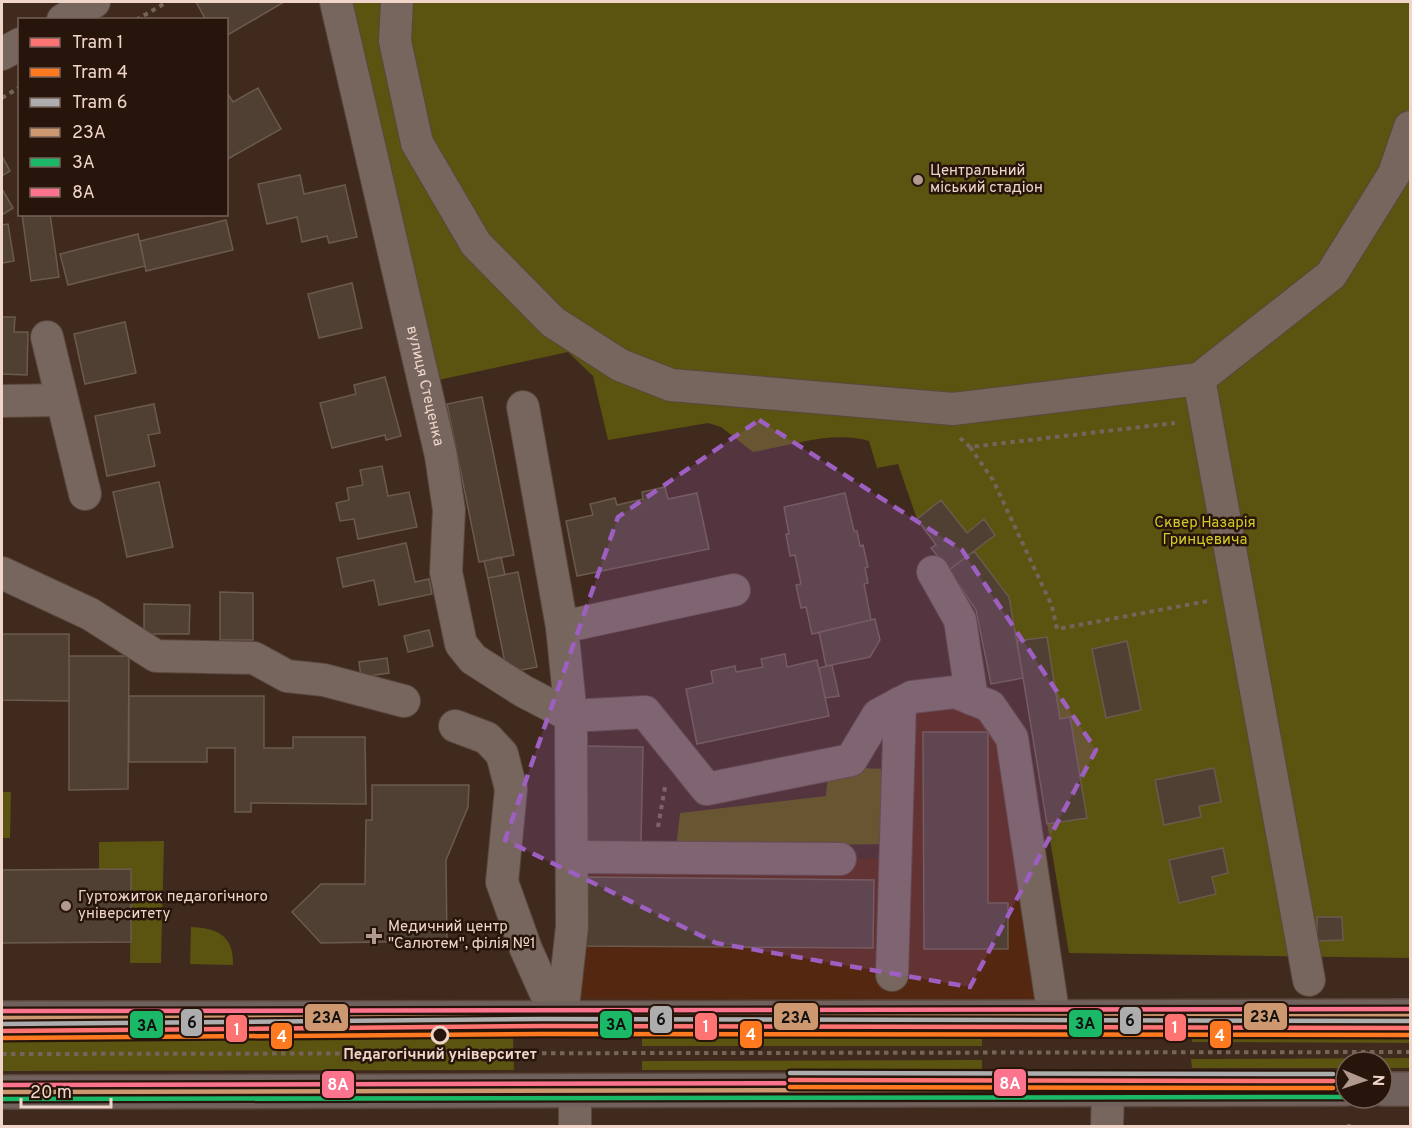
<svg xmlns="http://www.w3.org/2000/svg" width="1412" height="1128" viewBox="0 0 1412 1128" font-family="Overpass,sans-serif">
  <rect width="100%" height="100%" fill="#402a1e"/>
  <!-- built -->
  <path fill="#542810" d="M 900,703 L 990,706 L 1052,1001 L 564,999 L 572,857 L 895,859 Z"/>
  <!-- green -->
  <path fill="#5b5410" d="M 346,2 L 1410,2 L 1410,958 L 1069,953 L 1009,597 L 974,551 L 976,549 L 941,501 L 917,519 L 898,464 L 877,468 L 869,441 C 833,430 789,446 753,452 L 721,427 L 708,423 L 608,440 L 593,376 L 568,352 L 434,381 Z
    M 856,768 L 889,769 L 886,844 L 676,848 L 680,813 L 826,796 L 828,773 Z
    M 2,792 L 11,792 L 10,838 L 2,838 Z
    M 164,841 L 161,963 L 130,963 L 131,870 L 99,870 L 99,842 Z
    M 191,927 C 218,928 234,936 233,965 L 190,964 Z
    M 1192,1033 L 1410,1034 L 1410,1043 L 1192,1042 Z
    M 2,1036 L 513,1036 L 514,1070 L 2,1071 Z
    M 642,1036 L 982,1036 L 982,1046 L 642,1046 Z
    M 1410,1058 L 1410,1068 L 1382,1068 L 1382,1062 L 1346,1062 L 1346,1068 L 1192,1068 L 1191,1059 Z
    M 982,1060 L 982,1070 L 642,1070 L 642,1061 Z"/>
  <!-- building -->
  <path fill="#504034" stroke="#6b5a4d" stroke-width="1.5" d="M 196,2 L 284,2 L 226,36 L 226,20 L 206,20 Z
    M 258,88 L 281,129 L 226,160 L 226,91 L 233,102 Z
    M 2,156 L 10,171 L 2,176 Z
    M 300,175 L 304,194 L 345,185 L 357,237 L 329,243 L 327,236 L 302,242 L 297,217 L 267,224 L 258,184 Z
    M 2,189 L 13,208 L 2,215 Z
    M 22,214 L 50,214 L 59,277 L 31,281 Z
    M 226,220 L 233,250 L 146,271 L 140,241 Z
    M 8,224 L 14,261 L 2,263 L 2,225 Z
    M 138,234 L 145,266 L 68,285 L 60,254 Z
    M 352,283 L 362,328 L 319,338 L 308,294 Z
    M 2,317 L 15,317 L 14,332 L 28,332 L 27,375 L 2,374 Z
    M 125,322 L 136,373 L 85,384 L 74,334 Z
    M 385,377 L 401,436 L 386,440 L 385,435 L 332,448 L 320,403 L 356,394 L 354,385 Z
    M 482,397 L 514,555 L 479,562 L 447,404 Z
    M 154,404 L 160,433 L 148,435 L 155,466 L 107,476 L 95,416 Z
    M 382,466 L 388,496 L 409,492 L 417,527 L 358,539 L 354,519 L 340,521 L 336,503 L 349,500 L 347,488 L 363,485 L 360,470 Z
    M 159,482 L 173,547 L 127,557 L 113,492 Z
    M 665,487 L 668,499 L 697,493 L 709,549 L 577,576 L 566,521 L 593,515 L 590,504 L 615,498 L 617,505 L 643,499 L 642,492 Z
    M 845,493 L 854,531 L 857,531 L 860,546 L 863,545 L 868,567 L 865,568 L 868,583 L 864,584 L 871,620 L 812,634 L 806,607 L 801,608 L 796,585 L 801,584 L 795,555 L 790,556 L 786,534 L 789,534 L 784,507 Z
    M 941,500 L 967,533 L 984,519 L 995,535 L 949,570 L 931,548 L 936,545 L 917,519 Z
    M 406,543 L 415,582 L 429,579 L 432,594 L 379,605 L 374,580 L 343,587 L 337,558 Z
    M 974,551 L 1009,597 L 1023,678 L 991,684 L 976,610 L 949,570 Z
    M 501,557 L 505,575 L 488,578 L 484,561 Z
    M 518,572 L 537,667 L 507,673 L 488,578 Z
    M 220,592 L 253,593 L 253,640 L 220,640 Z
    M 144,604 L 190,605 L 189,634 L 144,634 Z
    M 875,619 L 880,640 L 870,657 L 826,666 L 819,632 Z
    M 429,630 L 433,646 L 408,652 L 404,636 Z
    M 2,634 L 69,634 L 69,701 L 2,700 Z
    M 1047,637 L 1060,719 L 1070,717 L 1087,818 L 1047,824 L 1017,641 Z
    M 1127,641 L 1141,710 L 1106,718 L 1092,649 Z
    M 785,654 L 787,667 L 817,660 L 829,716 L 697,744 L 686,689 L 713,683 L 711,671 L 735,666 L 736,672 L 763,667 L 761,659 Z
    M 69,656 L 129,656 L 128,789 L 69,790 Z
    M 387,658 L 389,673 L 361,677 L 359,662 Z
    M 832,665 L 839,696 L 825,698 L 819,668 Z
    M 129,696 L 264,696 L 264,748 L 293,748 L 293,737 L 365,737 L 366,804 L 251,803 L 251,812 L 235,812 L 235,748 L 207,748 L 207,762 L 129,762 Z
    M 923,732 L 988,732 L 988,903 L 1008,903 L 1008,949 L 924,949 Z
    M 584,746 L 643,747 L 641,842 L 582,841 Z
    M 1214,768 L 1221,802 L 1199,806 L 1201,817 L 1164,825 L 1155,780 Z
    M 372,785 L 469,785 L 468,807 L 446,860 L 447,941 L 321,943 L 292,912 L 321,884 L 365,884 L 366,820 L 372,820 Z
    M 1223,848 L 1228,873 L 1212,877 L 1216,894 L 1179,903 L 1169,860 Z
    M 131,869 L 131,942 L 2,943 L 2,870 Z
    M 582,877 L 874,880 L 873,948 L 581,946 Z
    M 1317,917 L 1342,917 L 1343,940 L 1317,941 Z"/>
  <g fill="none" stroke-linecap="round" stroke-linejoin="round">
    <defs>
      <g id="minor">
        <path id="s1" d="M 336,2 L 441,456 L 449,510 L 446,572 L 461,644 L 473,659 L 523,691 L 571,716"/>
        <path d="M 397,2 L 395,41 L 417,143 L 476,244 L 553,322 L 620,365 L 671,385 L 953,409 L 1199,379"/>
        <path d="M 63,20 L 94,2"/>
        <path d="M 2,54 L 20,44"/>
        <path d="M 47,337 L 85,494"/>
        <path d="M 2,401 L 61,400"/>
        <path d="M 523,407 L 562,627 L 571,716 L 572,927 L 562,1016"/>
        <path d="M 933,572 L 960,620 L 972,699"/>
        <path d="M 2,573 L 90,614 L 156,656 L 254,658 L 287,676 L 324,680 L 404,701"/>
        <path d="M 562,627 L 734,590"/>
        <path d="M 571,716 L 645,712 L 707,789 L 851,760 L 878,715 L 912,697 L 955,692 L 990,706 L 1012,738 L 1054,1018"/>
        <path d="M 455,726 L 487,738 L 502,754 L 511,789 L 502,882 L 526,949 L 556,1016"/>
        <path d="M 572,857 L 840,859"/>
        <path d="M 892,975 L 900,703"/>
        <path d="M 1309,980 L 1199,379 L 1331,275 L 1394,174 L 1410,127"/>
        <path d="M 575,1126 L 575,1090"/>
        <path d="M 1107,1126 L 1108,1090"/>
      </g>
      <path id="major" d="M 2,1018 C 471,1017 941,1019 1410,1016
        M 1382,1089 L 1410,1089
        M 2,1092 L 1346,1089"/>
    </defs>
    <!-- minor casing -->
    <use href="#minor" stroke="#5a463d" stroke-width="34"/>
    <!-- major casing -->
    <use href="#major" stroke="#5a463d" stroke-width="36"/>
    <!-- path -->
    <path stroke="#74645a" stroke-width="4" stroke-dasharray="4.5 4.5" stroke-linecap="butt" d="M 136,20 L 167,2
      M 2,98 L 20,87
      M 960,438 L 970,447 L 1175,423
      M 970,447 L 993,480 L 1052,606 L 1057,629 L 1208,601
      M 658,827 L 665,787
      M 2,1054 L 1410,1052
      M 1349,1124 L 1349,1126"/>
    <!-- minor -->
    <use href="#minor" stroke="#77665d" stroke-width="32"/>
    <!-- major -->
    <use href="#major" stroke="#71615c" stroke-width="33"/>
    <defs>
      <path id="bus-1" d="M 2,1018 L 1410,1016
        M 2,1092 L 1346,1089"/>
      <path id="bus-2" d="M 2,1025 L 1410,1023
        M 2,1099 L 1346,1097"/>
      <path id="bus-3" d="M 2,1011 L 1410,1009
        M 2,1085 L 1346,1082"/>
    </defs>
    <!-- bus-1 casing -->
    <use href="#bus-1" stroke="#27150c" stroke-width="9"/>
    <!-- bus-2 casing -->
    <use href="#bus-2" stroke="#27150c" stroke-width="9"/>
    <!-- bus-3 casing -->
    <use href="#bus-3" stroke="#27150c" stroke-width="9"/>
    <!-- bus-1 -->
    <use href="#bus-1" stroke="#cd976f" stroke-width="4.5"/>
    <!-- bus-2 -->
    <use href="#bus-2" stroke="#1ab867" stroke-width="4.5"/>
    <!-- bus-3 -->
    <use href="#bus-3" stroke="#fc738d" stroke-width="4.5"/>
    <defs>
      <path id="tram-1" d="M 2,1031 L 543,1026 L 1410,1028
        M 790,1080 L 1333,1081"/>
      <path id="tram-2" d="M 2,1038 L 543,1034 L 1410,1035
        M 790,1087 L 1333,1088"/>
      <path id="tram-3" d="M 2,1024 L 543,1019 L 1410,1021
        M 790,1073 L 1333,1074"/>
    </defs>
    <!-- tram-1 casing -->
    <use href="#tram-1" stroke="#27150c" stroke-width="9"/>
    <!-- tram-2 casing -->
    <use href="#tram-2" stroke="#27150c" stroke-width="9"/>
    <!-- tram-3 casing -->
    <use href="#tram-3" stroke="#27150c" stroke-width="9"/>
    <!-- tram-1 -->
    <use href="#tram-1" stroke="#ff7373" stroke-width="4.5"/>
    <!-- tram-2 -->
    <use href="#tram-2" stroke="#ff7920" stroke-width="4.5"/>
    <!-- tram-3 -->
    <use href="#tram-3" stroke="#adadad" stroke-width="4.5"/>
  </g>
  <!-- marked area -->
  <path fill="#9e5fc2" fill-opacity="0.2" stroke="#9e5fc2" stroke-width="4.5" stroke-dasharray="12 8" stroke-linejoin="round" d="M 759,420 L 962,550 L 1096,750 L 970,987 L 716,943 L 505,840 L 618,517 Z"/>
  <!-- markers -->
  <g fill="#b2998d" stroke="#27150c" stroke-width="2">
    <circle cx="918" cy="180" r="6"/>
    <circle cx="66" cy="906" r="6"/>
    <path d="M371 927h6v6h6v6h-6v6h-6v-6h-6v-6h6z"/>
  </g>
  <circle fill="#27150c" stroke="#f0d5c9" stroke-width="3" cx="440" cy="1035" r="8"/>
  <g text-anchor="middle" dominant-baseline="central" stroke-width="5" stroke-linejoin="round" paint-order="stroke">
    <!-- poi labels -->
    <g font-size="15" fill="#f0d5c9" stroke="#27150c" text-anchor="start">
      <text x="930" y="171">Центральний<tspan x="930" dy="17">міський стадіон</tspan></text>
      <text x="78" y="897">Гуртожиток педагогічного<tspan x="78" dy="17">університету</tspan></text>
      <text x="388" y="927">Медичний центр<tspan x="388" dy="17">"Салютем", філія №1</tspan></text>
    </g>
    <!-- street labels -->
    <g font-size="15" fill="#f0d5c9" stroke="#27150c">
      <text stroke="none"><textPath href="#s1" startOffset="394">вулиця Стеценка</textPath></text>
    </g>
    <!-- park labels -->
    <g font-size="15" fill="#d2cb27" stroke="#27150c">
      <text x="1205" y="523">Сквер Назарія<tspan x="1205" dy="17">Гринцевича</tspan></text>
    </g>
    <!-- stop labels -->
    <g font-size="15" font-weight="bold" fill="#f0d5c9" stroke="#27150c">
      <text x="440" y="1055">Педагогічний університет</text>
    </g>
  </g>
  <g stroke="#27150c" stroke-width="2">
    <rect x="1243" y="1002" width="45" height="29" rx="6" fill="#cd976f"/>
    <rect x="773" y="1002" width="46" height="29" rx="6" fill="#cd976f"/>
    <rect x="304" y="1003" width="45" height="29" rx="6" fill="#cd976f"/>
    <rect x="649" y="1005" width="24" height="29" rx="6" fill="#adadad"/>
    <rect x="1119" y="1006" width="23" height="29" rx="6" fill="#adadad"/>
    <rect x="180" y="1008" width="23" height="29" rx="6" fill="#adadad"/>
    <rect x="1068" y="1009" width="35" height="29" rx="6" fill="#1ab867"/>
    <rect x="599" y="1010" width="34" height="29" rx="6" fill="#1ab867"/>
    <rect x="129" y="1010" width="35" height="29" rx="6" fill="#1ab867"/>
    <rect x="694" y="1012" width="24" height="29" rx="6" fill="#ff7373"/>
    <rect x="1164" y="1013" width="23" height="29" rx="6" fill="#ff7373"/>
    <rect x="225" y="1014" width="23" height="29" rx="6" fill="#ff7373"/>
    <rect x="739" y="1020" width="24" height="29" rx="6" fill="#ff7920"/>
    <rect x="1209" y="1020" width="23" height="29" rx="6" fill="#ff7920"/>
    <rect x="270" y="1022" width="23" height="28" rx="6" fill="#ff7920"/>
    <rect x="993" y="1068" width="34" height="29" rx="6" fill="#fc738d"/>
    <rect x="321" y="1070" width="34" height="29" rx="6" fill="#fc738d"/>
  </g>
  <g font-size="16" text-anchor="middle" font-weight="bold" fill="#fff">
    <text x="706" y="1032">1</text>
    <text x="1175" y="1033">1</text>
    <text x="237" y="1035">1</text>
    <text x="751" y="1040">4</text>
    <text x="1220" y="1041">4</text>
    <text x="282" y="1042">4</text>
    <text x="1010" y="1089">8А</text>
    <text x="338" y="1090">8А</text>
  </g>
  <g font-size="16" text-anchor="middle" font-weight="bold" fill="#111">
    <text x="1265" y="1022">23А</text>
    <text x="796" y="1023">23А</text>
    <text x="327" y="1023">23А</text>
    <text x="661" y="1025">6</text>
    <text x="1130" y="1026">6</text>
    <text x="192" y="1028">6</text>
    <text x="1085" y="1029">3А</text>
    <text x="616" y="1030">3А</text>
    <text x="147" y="1031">3А</text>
  </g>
  <!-- border -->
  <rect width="1412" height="1128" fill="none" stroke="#f0d5c9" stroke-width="6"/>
  <!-- legend -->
  <rect x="18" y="18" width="210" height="198" fill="#27150c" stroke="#776258" stroke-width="1.5"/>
  <rect x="30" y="38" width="30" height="9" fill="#ff7373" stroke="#776258" stroke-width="1.5"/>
  <text x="72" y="48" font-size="18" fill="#f0d5c9">Tram 1</text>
  <rect x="30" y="68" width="30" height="9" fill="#ff7920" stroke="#776258" stroke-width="1.5"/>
  <text x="72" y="78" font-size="18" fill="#f0d5c9">Tram 4</text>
  <rect x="30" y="98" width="30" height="9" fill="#adadad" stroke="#776258" stroke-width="1.5"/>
  <text x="72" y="108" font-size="18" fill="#f0d5c9">Tram 6</text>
  <rect x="30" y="128" width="30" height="9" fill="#cd976f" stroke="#776258" stroke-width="1.5"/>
  <text x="72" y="138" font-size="18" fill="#f0d5c9">23А</text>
  <rect x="30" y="158" width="30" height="9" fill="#1ab867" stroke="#776258" stroke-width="1.5"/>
  <text x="72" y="168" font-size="18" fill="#f0d5c9">3А</text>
  <rect x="30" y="188" width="30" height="9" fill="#fc738d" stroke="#776258" stroke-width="1.5"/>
  <text x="72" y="198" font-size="18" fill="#f0d5c9">8А</text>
  <!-- north arrow -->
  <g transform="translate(1364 1080) rotate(92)"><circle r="28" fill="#27150c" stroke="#776258" stroke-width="1.5"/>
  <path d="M0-4.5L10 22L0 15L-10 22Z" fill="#b2998d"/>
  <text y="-9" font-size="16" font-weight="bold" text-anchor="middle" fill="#f0d5c9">N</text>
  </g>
  <!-- scale -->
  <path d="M21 1098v9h90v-9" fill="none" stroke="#f0d5c9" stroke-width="3"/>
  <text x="30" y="1098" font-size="18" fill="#f0d5c9" stroke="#27150c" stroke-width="4.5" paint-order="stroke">20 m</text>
</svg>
